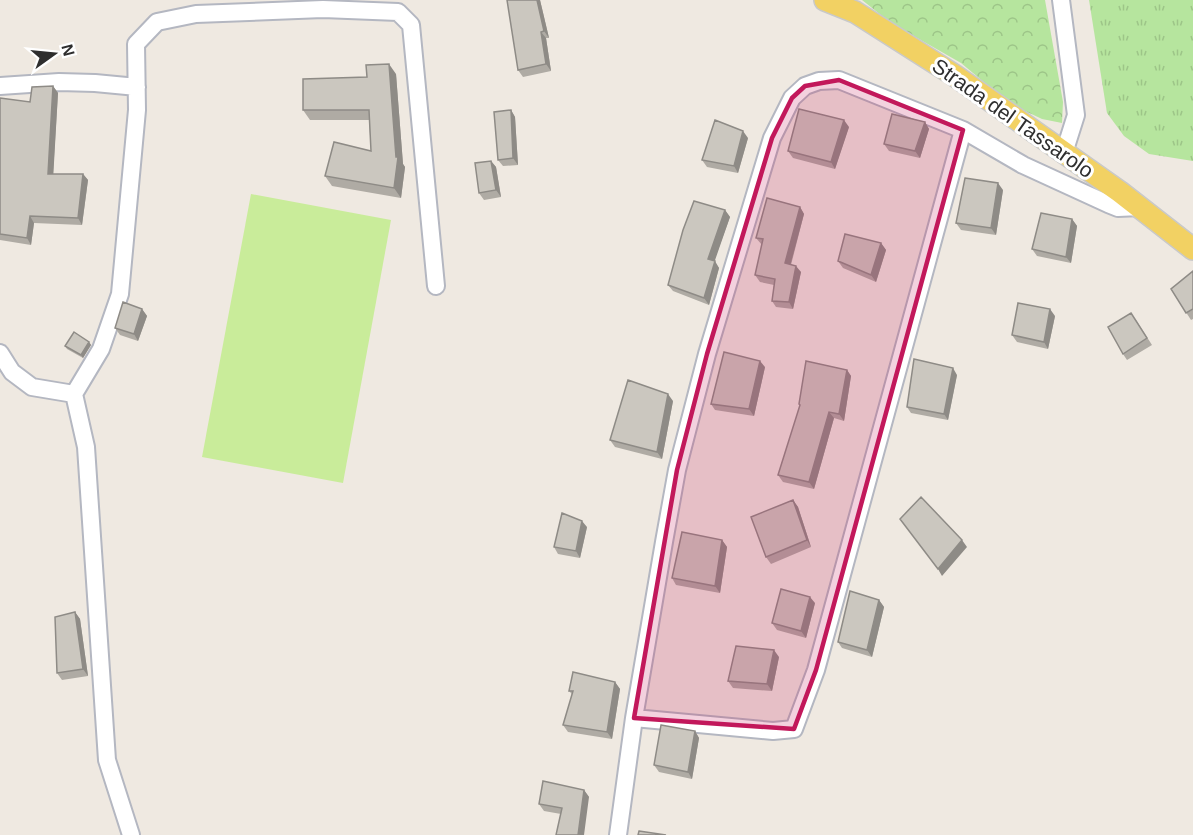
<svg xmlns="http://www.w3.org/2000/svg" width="1193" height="835" viewBox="0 0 1193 835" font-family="Arial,sans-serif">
  <defs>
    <pattern id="grass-tufts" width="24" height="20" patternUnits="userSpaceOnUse" patternTransform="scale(1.5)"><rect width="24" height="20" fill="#b6e59e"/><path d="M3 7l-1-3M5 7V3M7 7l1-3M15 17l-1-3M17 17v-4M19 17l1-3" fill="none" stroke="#9dc588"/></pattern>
    <pattern id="forest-crowns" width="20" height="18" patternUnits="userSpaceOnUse" patternTransform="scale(1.5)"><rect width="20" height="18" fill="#b6e59e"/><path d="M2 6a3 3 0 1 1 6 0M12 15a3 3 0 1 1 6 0" fill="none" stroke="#9dc588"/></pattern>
  </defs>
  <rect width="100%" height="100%" fill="#efe9e1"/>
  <!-- grass -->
  <path fill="url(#grass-tufts)" d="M 1089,0 L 1193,0 L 1193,161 L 1149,154 L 1124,136 L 1107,113 Z"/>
  <!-- forest -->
  <path fill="url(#forest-crowns)" d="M 862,0 L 1045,0 L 1063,102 L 1062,123 L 1042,119 L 1023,110 L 991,88 L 961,63 L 891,23 Z"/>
  <!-- pitch -->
  <path fill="#c9ec9a" d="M 251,194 L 391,220 L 343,483 L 202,457 Z"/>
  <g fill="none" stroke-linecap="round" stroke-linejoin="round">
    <defs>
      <path id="minor" d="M 1061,0 L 1076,115 L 1064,153
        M 0,86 L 59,82 L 95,83 L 137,87
        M 963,130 L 1023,165 L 1108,204 L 1118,208 L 1140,207
        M 0,353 L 12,372 L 32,387 L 74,394
        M 131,835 L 107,760 L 86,447 L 74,394 L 101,349 L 120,294 L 137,110 L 136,44 L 157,22 L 196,14 L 323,9 L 398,12 L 411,25 L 436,286
        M 618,835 L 634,718 L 664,542 L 677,470 L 707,354 L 772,138 L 792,98 L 805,86 L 819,81 L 839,80 L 963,130 L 816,670 L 794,729 L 773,731 L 634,718"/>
      <path id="major" d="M 825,0 L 855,12 L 954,75 L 1120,192 L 1193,249"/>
    </defs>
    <!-- minor casing -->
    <use href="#minor" stroke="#b4b7c1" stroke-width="20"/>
    <!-- major casing -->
    <use href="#major" stroke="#c9c9c9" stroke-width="24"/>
    <!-- minor -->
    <use href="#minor" stroke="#fff" stroke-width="16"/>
    <!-- major -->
    <use href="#major" stroke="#f2d163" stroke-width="21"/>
  </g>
  <!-- wall -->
  <path fill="#afaba4" d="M 540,0 L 549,38 L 546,38 L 551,71 L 523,77 L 518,70 Z
    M 396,74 L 403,164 L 405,167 L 401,198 L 332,186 L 325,176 L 371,151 L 369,120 L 310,120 L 303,110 L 367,77 Z
    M 53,86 L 58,93 L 53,174 L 83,174 L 88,180 L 82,225 L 34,223 L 31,245 L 0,240 L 0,98 L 30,102 Z
    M 511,110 L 515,117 L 518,165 L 503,166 L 498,160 Z
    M 925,122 L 929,129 L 920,158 L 889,151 L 884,144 Z
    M 849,127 L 835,169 L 793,158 L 788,151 Z
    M 748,138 L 738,173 L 707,167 L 702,160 Z
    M 491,161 L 496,167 L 501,197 L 484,200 L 479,193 Z
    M 1003,190 L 996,235 L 961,230 L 956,223 Z
    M 800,207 L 804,214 L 791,265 L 801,272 L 793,309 L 776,307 L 772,301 L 774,285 L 760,282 L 755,275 L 762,245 L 756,238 Z
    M 725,210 L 730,217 L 714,261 L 719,268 L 709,305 L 673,291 L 668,285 Z
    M 1072,219 L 1077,226 L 1071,263 L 1037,256 L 1032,249 Z
    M 881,243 L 886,250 L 876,282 L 843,268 L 838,261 Z
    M 1193,271 L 1193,319 L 1191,320 L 1171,289 Z
    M 142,309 L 147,316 L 138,341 L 120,335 L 115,328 Z
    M 1055,316 L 1048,349 L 1017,342 L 1012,335 Z
    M 1136,320 L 1152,345 L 1127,360 L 1123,354 Z
    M 89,342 L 91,345 L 83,358 L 67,349 L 65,346 Z
    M 765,367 L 754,416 L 715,410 L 711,404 Z
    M 847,370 L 851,376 L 844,421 L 834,418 L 814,489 L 783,482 L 778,475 L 800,406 L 799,404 Z
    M 957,375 L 948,420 L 911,413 L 907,407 Z
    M 673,401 L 662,459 L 615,447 L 610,440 Z
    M 793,500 L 798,507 L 811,547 L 771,564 L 766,557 Z
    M 587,527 L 580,558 L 558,554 L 554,547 Z
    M 722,540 L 727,547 L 720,593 L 676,585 L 672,578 Z
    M 879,600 L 884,607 L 872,657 L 842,648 L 838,642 Z
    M 815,603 L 806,638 L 777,630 L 772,623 Z
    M 75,612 L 80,619 L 88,676 L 62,680 L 57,673 Z
    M 779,657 L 772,691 L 733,688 L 728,681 Z
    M 615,682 L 620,689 L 612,739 L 568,732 L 563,725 L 572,694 L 569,691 Z
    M 695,731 L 699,738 L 692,779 L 659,772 L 654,765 Z
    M 584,790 L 589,797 L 561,814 L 544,811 L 539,804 Z"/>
  <!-- shaded-wall -->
  <path fill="#8e8b86" d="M 537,0 L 540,0 L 549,38 L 544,31 Z
    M 541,32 L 546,38 L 551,71 L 546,64 Z
    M 389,64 L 396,74 L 403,164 L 405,167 L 401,198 L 394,188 L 396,157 Z
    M 53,86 L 58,93 L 53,180 L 48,174 Z
    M 511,110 L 515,117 L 518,165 L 513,158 Z
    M 844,120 L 849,127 L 835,169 L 831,162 Z
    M 925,122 L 929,129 L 920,158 L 915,151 Z
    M 743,131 L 748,138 L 738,173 L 734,166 Z
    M 491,161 L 496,167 L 501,197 L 496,190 Z
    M 83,174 L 88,180 L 82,225 L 78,218 Z
    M 998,183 L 1003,190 L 996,235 L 991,228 Z
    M 800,207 L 804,214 L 789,270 L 785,263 Z
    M 725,210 L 730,217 L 713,266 L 708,259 Z
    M 30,216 L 34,223 L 31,245 L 27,238 Z
    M 1072,219 L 1077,226 L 1071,263 L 1066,257 Z
    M 881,243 L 886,250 L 876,282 L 871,275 Z
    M 715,261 L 719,268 L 709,305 L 704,298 Z
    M 796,266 L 801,272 L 793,309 L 789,302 Z
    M 142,309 L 147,316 L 138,341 L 134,334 Z
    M 1050,309 L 1055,316 L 1048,349 L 1044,342 Z
    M 89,342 L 91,345 L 83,358 L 81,355 Z
    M 760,361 L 765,367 L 754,416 L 749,409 Z
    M 953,368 L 957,375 L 948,420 L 944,414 Z
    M 847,370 L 851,376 L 844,421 L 839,414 Z
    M 668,394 L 673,401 L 662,459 L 657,452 Z
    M 829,412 L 834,418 L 814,489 L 809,482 Z
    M 793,500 L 798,507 L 811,547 L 807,540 Z
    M 582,521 L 587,527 L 580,558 L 576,551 Z
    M 722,540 L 727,547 L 720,593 L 715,586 Z
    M 962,540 L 967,547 L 942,576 L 938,569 Z
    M 810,597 L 815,603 L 806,638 L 801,631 Z
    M 879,600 L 884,607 L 872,657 L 867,650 Z
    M 75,612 L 80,619 L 88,676 L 83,669 Z
    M 774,650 L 779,657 L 772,691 L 767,684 Z
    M 615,682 L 620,689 L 612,739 L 607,732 Z
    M 695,731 L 699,738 L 692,779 L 688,772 Z
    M 584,790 L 589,797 L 584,835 L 578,835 Z"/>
  <!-- building -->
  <path fill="#cbc7bf" stroke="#8e8b86" stroke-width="1.5" d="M 507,0 L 537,0 L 544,31 L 541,32 L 546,64 L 518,70 Z
    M 389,64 L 396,157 L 398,157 L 394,188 L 325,176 L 334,142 L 371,151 L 369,110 L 303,110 L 303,79 L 367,77 L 366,65 Z
    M 53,86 L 48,174 L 83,174 L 78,218 L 30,216 L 27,238 L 0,234 L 0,98 L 30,102 L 32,87 Z
    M 799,109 L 844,120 L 831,162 L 788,151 Z
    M 511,110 L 513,158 L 498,160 L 494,112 Z
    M 892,114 L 925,122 L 915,151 L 884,144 Z
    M 715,120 L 743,131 L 734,166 L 702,160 Z
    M 491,161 L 496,190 L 479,193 L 475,163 Z
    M 965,178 L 998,183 L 991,228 L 956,223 Z
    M 767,198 L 800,207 L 785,263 L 796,266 L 789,302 L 772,301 L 775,279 L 755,275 L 763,239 L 756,238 Z
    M 694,201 L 725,210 L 708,259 L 715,261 L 704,298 L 668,285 L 683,230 Z
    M 1041,213 L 1072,219 L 1066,257 L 1032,249 Z
    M 845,234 L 881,243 L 871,275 L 838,261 Z
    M 1193,271 L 1193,309 L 1186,313 L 1171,289 Z
    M 123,302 L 142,309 L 134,334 L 115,328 Z
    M 1018,303 L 1050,309 L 1044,342 L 1012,335 Z
    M 1131,313 L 1147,338 L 1123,354 L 1108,327 Z
    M 74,332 L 89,342 L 81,355 L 65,346 Z
    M 724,352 L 760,361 L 749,409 L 711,404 Z
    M 914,359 L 953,368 L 944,414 L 907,407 Z
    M 806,361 L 847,370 L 839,414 L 829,412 L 809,482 L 778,475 L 800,405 L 799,404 Z
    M 628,380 L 668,394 L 657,452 L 610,440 Z
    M 921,497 L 962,540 L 938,569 L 900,519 Z
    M 793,500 L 807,540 L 766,557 L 751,517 Z
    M 562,513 L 582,521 L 576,551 L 554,547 Z
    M 682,532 L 722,540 L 715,586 L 672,578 Z
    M 781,589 L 810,597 L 801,631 L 772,623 Z
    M 850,591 L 879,600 L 867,650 L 838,642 Z
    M 75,612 L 83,669 L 57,673 L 55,617 Z
    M 736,646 L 774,650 L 767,684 L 728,681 Z
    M 573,672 L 615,682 L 607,732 L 563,725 L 573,691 L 569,691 Z
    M 661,725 L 695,731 L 688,772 L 654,765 Z
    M 543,781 L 584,790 L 578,835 L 556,835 L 562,808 L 539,804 Z
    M 639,831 L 666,835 L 638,835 Z"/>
  <!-- marked area -->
  <path fill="#c2185b" fill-opacity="0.2" stroke="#c2185b" stroke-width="4.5" stroke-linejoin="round" d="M 839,80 L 963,130 L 816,670 L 794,729 L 634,718 L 677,470 L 707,354 L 772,138 L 792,98 L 805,86 Z"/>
  <g text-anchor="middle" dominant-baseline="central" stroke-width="6" stroke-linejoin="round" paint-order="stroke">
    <!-- street labels -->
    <g font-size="21" fill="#2e2e2e" stroke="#fff">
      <text transform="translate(1013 118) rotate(35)">Strada del Tassarolo</text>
    </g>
  </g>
  <!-- north arrow -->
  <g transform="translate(54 54) rotate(75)" stroke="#ffffff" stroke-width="4.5" paint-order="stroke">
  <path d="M0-4.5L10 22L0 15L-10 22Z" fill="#2e2e2e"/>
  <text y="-9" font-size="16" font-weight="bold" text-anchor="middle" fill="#2e2e2e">N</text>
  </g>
</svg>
